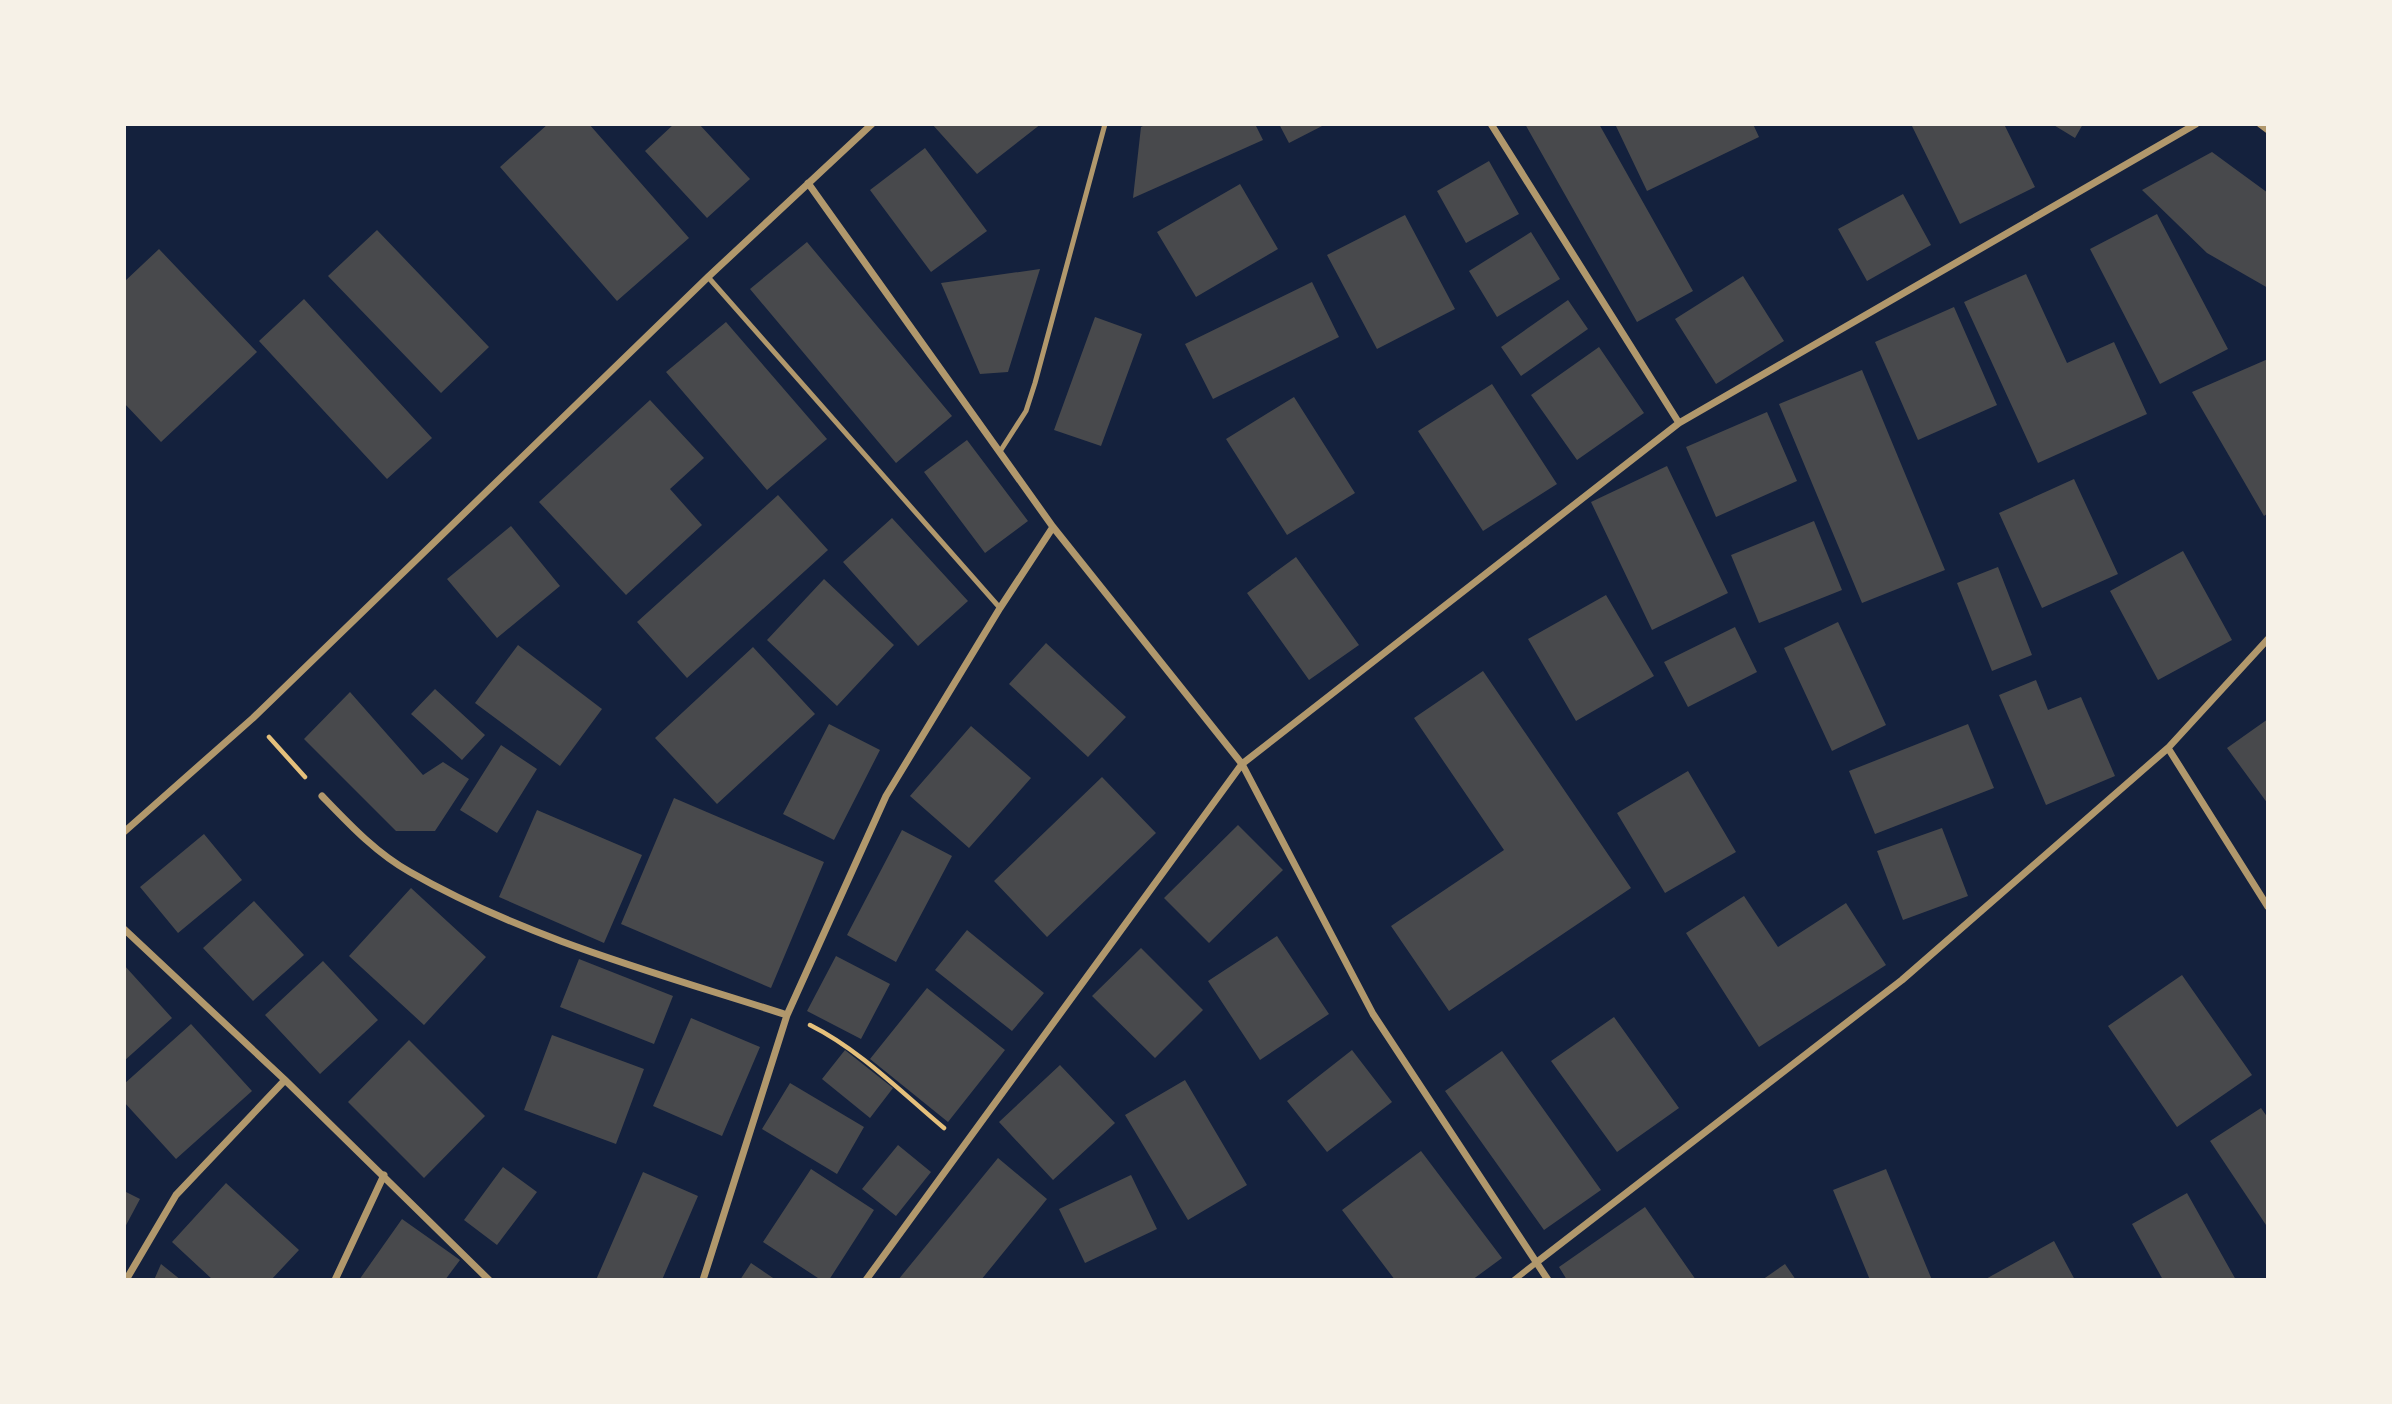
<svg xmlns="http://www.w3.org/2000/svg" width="2392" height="1404" viewBox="0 0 2392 1404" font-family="'Noto Sans',sans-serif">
  <rect width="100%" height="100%" fill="#14213d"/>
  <!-- building -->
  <path fill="#48494c" d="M 548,124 L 589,124 L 689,238 L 617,301 L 500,167 Z
    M 674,124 L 699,124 L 750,179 L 707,218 L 645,151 Z
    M 932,124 L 1041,124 L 977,174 Z
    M 1147,124 L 1255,124 L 1263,140 L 1133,198 L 1141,127 Z
    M 1279,124 L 1326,124 L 1289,143 Z
    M 1525,124 L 1599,124 L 1693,291 L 1637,322 Z
    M 1615,124 L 1753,124 L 1759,137 L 1647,191 Z
    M 1911,124 L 2004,124 L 2035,187 L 1960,224 Z
    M 2052,124 L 2083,124 L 2075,138 Z
    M 925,148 L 987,231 L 931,272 L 870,190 Z
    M 2212,152 L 2268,193 L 2268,288 L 2207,253 L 2142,190 Z
    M 1489,161 L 1519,214 L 1466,243 L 1437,191 Z
    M 1240,184 L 1278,249 L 1196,297 L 1157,232 Z
    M 1903,194 L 1931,245 L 1867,281 L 1838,229 Z
    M 2157,214 L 2228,349 L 2160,384 L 2090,249 Z
    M 1405,215 L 1455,309 L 1377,349 L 1327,255 Z
    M 377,230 L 489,347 L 441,393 L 328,276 Z
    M 1531,232 L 1560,279 L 1497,317 L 1469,271 Z
    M 807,242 L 952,416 L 896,463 L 750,289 Z
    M 159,249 L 257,352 L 161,442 L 124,403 L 124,282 Z
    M 1040,269 L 1008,372 L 980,374 L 941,283 Z
    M 2026,274 L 2067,363 L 2114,342 L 2147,414 L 2038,463 L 1964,302 Z
    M 1743,276 L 1784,341 L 1716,384 L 1675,319 Z
    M 1312,282 L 1339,337 L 1213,399 L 1185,344 Z
    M 304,299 L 432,438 L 387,479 L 259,341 Z
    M 1568,300 L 1588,329 L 1521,376 L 1501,347 Z
    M 1954,307 L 1997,405 L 1918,440 L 1875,342 Z
    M 1095,317 L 1142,334 L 1101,446 L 1054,430 Z
    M 726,322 L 827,439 L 767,490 L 666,372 Z
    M 1599,347 L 1644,413 L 1577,460 L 1531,395 Z
    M 2268,359 L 2268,513 L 2264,516 L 2192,392 Z
    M 1862,370 L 1945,570 L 1862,603 L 1779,404 Z
    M 1492,384 L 1557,484 L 1483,531 L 1418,431 Z
    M 1294,397 L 1355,493 L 1287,535 L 1226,439 Z
    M 650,400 L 704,458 L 670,489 L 702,525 L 626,595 L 539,502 Z
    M 1767,412 L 1797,481 L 1716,517 L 1686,447 Z
    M 967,440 L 1028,521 L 985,553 L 924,472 Z
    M 1667,466 L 1728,593 L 1652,630 L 1591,502 Z
    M 2074,479 L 2118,574 L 2042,608 L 1999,513 Z
    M 778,495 L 828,550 L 687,678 L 637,622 Z
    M 892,518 L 968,601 L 918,646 L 843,562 Z
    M 1814,521 L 1842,590 L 1759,623 L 1731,555 Z
    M 511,526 L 560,586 L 497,638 L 447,579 Z
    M 2183,551 L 2232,640 L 2158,680 L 2110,591 Z
    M 1296,557 L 1359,645 L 1309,680 L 1247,593 Z
    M 1998,567 L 2032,655 L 1992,671 L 1957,583 Z
    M 824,579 L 894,645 L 837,706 L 767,640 Z
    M 1606,595 L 1654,676 L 1576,721 L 1528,639 Z
    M 1838,622 L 1886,725 L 1832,751 L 1784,648 Z
    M 1735,627 L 1757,672 L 1688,707 L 1664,662 Z
    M 1046,643 L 1126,717 L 1088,757 L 1009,684 Z
    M 518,645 L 602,709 L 560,766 L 475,703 Z
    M 753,647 L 815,714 L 717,804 L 655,738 Z
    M 1483,671 L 1631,888 L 1449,1011 L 1391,926 L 1504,850 L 1414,718 Z
    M 2036,680 L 2048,710 L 2081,697 L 2115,776 L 2046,805 L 1999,695 Z
    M 435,689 L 485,735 L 462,760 L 411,714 Z
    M 350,692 L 423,775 L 443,762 L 469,779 L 435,831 L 396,831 L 304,739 Z
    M 2268,719 L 2268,804 L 2227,748 Z
    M 829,724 L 880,750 L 834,840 L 783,814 Z
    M 1968,724 L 1994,788 L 1875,834 L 1849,771 Z
    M 971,726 L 1031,778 L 969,848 L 910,796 Z
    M 501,745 L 537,769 L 497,833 L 460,810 Z
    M 1688,771 L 1736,852 L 1665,893 L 1617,813 Z
    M 1102,777 L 1156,833 L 1047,937 L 994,881 Z
    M 674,798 L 824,862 L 771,988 L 621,924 Z
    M 537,810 L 642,855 L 604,943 L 499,897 Z
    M 1238,825 L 1283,870 L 1209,943 L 1164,898 Z
    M 1942,828 L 1968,896 L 1903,920 L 1877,851 Z
    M 902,830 L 952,856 L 896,962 L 847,935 Z
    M 204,834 L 242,880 L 178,933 L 140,887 Z
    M 411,888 L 486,957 L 424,1025 L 349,956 Z
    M 1744,896 L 1778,947 L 1846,903 L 1886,965 L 1759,1047 L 1686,933 Z
    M 254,901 L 304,955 L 253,1001 L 203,948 Z
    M 967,930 L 1044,993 L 1012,1031 L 935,970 Z
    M 1277,936 L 1329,1014 L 1260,1060 L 1208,981 Z
    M 1141,948 L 1203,1010 L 1155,1058 L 1092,996 Z
    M 836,956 L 890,984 L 861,1039 L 807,1011 Z
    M 579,959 L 673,996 L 654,1044 L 560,1007 Z
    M 323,961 L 378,1020 L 320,1074 L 265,1015 Z
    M 124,965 L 172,1018 L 124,1061 Z
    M 2182,975 L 2252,1075 L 2177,1127 L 2108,1026 Z
    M 927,988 L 1005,1050 L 948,1122 L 870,1059 Z
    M 1614,1017 L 1679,1108 L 1617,1152 L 1551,1061 Z
    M 691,1018 L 760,1047 L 722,1136 L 653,1106 Z
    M 191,1024 L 252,1091 L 176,1159 L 124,1102 L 124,1084 Z
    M 552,1035 L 644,1069 L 616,1144 L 524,1110 Z
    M 409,1040 L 485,1116 L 424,1178 L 348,1102 Z
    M 845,1050 L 893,1088 L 870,1118 L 822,1079 Z
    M 1352,1050 L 1392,1102 L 1327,1152 L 1287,1101 Z
    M 1502,1051 L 1601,1190 L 1544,1230 L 1445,1091 Z
    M 1060,1065 L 1115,1123 L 1053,1180 L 999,1122 Z
    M 1185,1080 L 1247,1185 L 1188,1220 L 1125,1115 Z
    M 790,1083 L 864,1127 L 837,1174 L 762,1129 Z
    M 2261,1108 L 2268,1118 L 2268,1228 L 2210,1141 Z
    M 898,1145 L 931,1172 L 896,1216 L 862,1189 Z
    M 1421,1151 L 1502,1258 L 1472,1280 L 1395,1280 L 1342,1210 Z
    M 998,1158 L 1047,1199 L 981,1280 L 898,1280 Z
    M 503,1167 L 537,1192 L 497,1245 L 464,1220 Z
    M 811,1169 L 874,1210 L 829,1280 L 821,1280 L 763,1242 Z
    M 1886,1169 L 1932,1280 L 1870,1280 L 1833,1190 Z
    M 643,1172 L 698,1196 L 662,1280 L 596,1280 Z
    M 1131,1175 L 1157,1229 L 1085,1263 L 1059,1209 Z
    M 226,1183 L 299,1250 L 271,1280 L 213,1280 L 172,1242 Z
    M 124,1191 L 140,1199 L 124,1229 Z
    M 2187,1193 L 2236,1280 L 2163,1280 L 2132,1224 Z
    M 1645,1207 L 1696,1280 L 1567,1280 L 1559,1267 Z
    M 402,1219 L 460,1260 L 445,1280 L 359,1280 Z
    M 2054,1241 L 2075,1280 L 1984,1280 Z
    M 751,1263 L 776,1280 L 740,1280 Z
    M 161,1264 L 181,1280 L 154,1280 Z
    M 1785,1264 L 1796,1280 L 1762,1280 Z"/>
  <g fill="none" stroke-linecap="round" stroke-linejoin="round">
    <!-- path -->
    <path stroke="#e5c07b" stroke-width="4.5" d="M 269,737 L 305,777
      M 810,1025 C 860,1050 901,1092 944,1128"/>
    <!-- service -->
    <path stroke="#b1986c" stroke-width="5" d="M 708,277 L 1000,608
      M 1001,450 L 1026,411 L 1035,383 L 1105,124"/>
    <!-- pedestrian -->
    <path stroke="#b1986c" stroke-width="6" d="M 1514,1280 L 1537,1262"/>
    <!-- minor -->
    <path stroke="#b1986c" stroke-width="7" d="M 1491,124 L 1679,423
      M 2260,124 L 2268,130
      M 808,183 L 1053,527 L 1242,764 L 1373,1014 L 1548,1280
      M 2168,748 L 2268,907
      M 322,796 C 349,824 376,853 410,872 C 527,939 660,974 787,1015
      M 124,832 L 253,718 L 708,277 L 872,124
      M 124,929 L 285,1080 L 489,1280
      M 1537,1262 L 1902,980 L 2168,748 L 2268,639
      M 126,1280 L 176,1195 L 285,1080
      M 335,1280 L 384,1175
      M 703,1280 L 787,1015 L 886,796 L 1000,608 L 1053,527
      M 866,1280 L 1242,764 L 1679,423 L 2196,124"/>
  </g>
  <!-- border -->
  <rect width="2392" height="1404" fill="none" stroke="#f6f1e7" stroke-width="252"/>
</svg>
